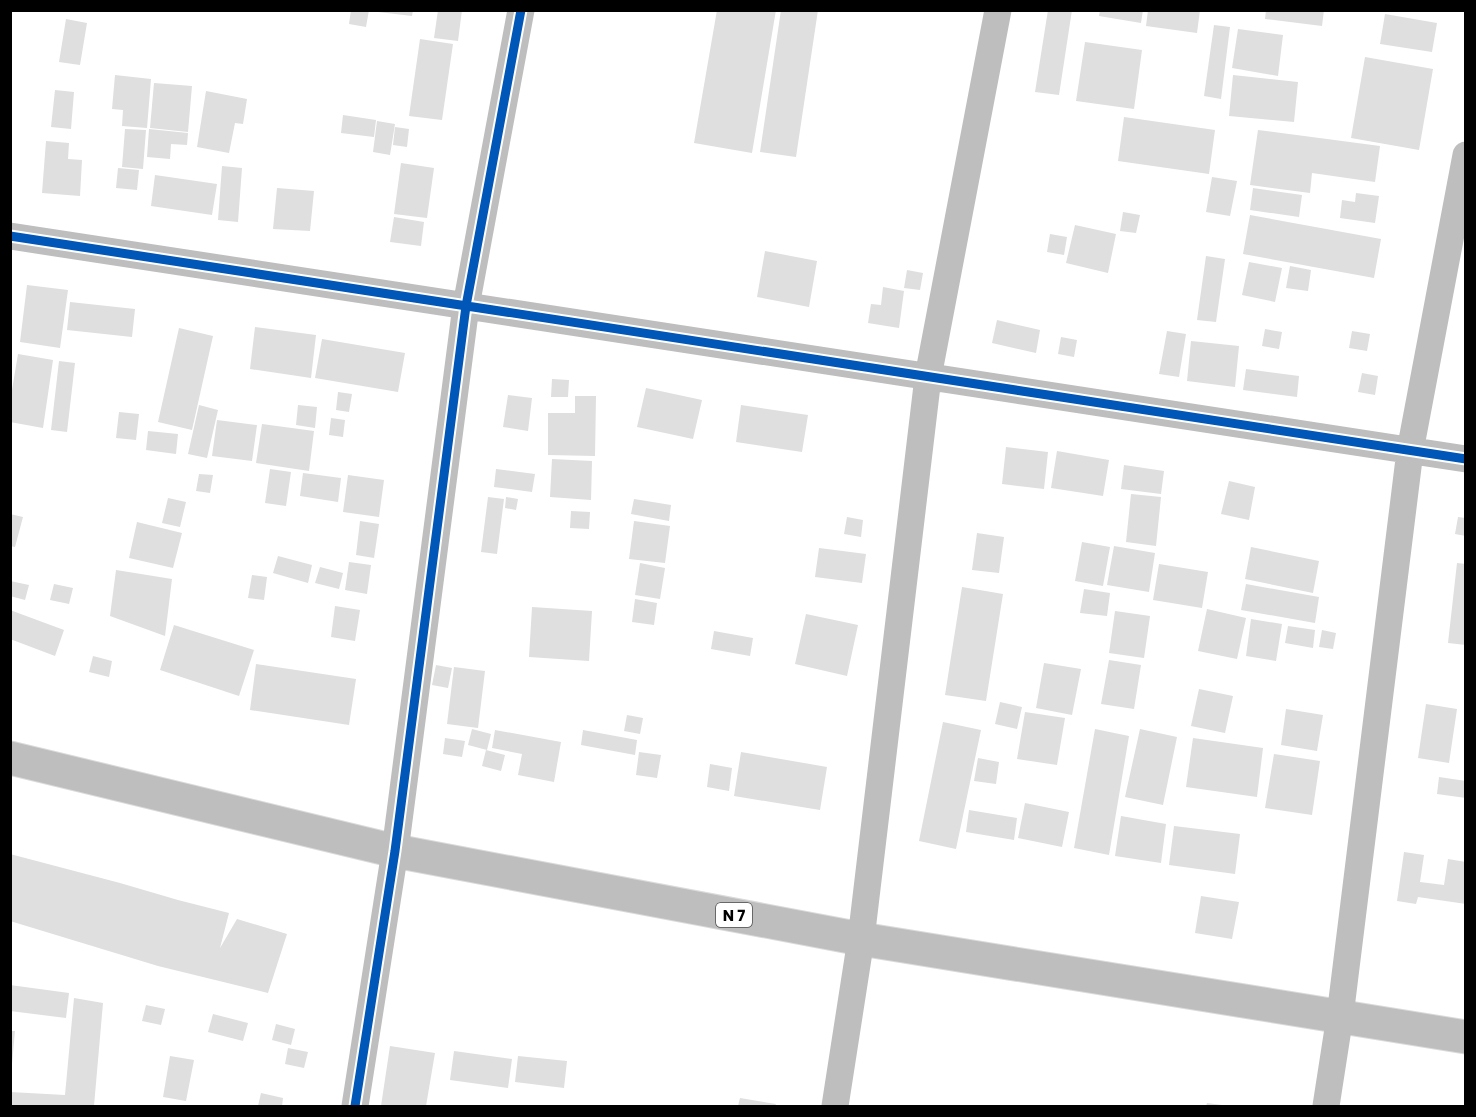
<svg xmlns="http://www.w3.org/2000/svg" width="1476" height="1117" viewBox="0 0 1476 1117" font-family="Poppins,sans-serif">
  <rect width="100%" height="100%" fill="#fff"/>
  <!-- building -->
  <path fill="#dfdfdf" d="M 351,10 L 369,10 L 366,27 L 349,24 Z
    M 379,10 L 413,10 L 412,16 L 378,12 Z
    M 438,10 L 462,10 L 458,41 L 434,38 Z
    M 717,10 L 776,10 L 752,153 L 694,143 Z
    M 781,10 L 818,10 L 796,157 L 760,152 Z
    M 1048,10 L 1072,10 L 1059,95 L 1035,92 Z
    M 1100,10 L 1143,10 L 1141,23 L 1099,16 Z
    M 1148,10 L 1200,10 L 1197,33 L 1146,26 Z
    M 1266,10 L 1324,10 L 1322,26 L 1265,19 Z
    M 1385,14 L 1437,23 L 1432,52 L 1380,44 Z
    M 66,19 L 87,23 L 80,65 L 59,62 Z
    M 1214,25 L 1230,27 L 1221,99 L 1204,96 Z
    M 1238,29 L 1283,35 L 1278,76 L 1232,68 Z
    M 420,39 L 453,44 L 442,120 L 409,116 Z
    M 1085,42 L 1142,50 L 1134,109 L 1076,101 Z
    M 1365,57 L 1433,69 L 1419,150 L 1351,138 Z
    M 115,75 L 151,79 L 147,128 L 122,126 L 123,110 L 112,109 Z
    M 1233,75 L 1298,82 L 1294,122 L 1229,116 Z
    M 154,83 L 192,86 L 188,132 L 150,128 Z
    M 55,90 L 74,92 L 71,129 L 51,127 Z
    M 206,91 L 247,99 L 243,124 L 235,123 L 229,153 L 197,147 Z
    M 343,115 L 376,120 L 374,137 L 341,133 Z
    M 1124,117 L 1215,130 L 1209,174 L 1118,161 Z
    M 377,121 L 395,124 L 390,155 L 373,152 Z
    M 395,127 L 409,129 L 407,147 L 393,145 Z
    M 125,129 L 146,130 L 143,169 L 122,167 Z
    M 149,129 L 188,133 L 187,145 L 171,144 L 170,159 L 147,157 Z
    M 1258,130 L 1380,146 L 1375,182 L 1312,173 L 1310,193 L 1250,185 Z
    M 46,141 L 69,143 L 68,159 L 82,160 L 80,196 L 42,193 Z
    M 401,163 L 434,168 L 427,218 L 394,214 Z
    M 222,166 L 242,168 L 238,222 L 218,220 Z
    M 118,168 L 139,170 L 137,190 L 116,188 Z
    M 155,175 L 217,184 L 212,215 L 151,206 Z
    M 1212,177 L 1237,181 L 1230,216 L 1206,212 Z
    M 277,188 L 314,191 L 310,231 L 273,229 Z
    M 1253,188 L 1302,195 L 1299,217 L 1250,210 Z
    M 1356,193 L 1379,196 L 1375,223 L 1340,218 L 1342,200 L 1355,202 Z
    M 1123,212 L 1140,215 L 1136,233 L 1120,231 Z
    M 1250,215 L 1381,239 L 1374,278 L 1243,254 Z
    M 394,217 L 424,222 L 421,246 L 390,242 Z
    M 1075,225 L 1116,234 L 1108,273 L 1066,263 Z
    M 1050,234 L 1067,237 L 1064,255 L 1047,252 Z
    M 765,251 L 817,261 L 809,307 L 757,297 Z
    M 1206,256 L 1225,259 L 1216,322 L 1197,320 Z
    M 1249,262 L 1282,268 L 1275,302 L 1242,295 Z
    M 1290,266 L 1311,270 L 1308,291 L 1286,288 Z
    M 907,270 L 923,273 L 920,290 L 904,288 Z
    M 27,285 L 68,290 L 60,348 L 20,342 Z
    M 883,287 L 904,291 L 899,328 L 868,323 L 871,304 L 881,305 Z
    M 70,302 L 135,309 L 132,337 L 67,330 Z
    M 997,320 L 1040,330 L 1036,353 L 992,343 Z
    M 255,327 L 316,335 L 311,378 L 250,369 Z
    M 179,328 L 213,336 L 192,430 L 158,422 Z
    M 1265,329 L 1282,332 L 1279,349 L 1262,346 Z
    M 1167,331 L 1186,334 L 1179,377 L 1159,374 Z
    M 1352,331 L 1370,334 L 1367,351 L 1349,348 Z
    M 1061,337 L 1077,340 L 1074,357 L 1058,354 Z
    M 322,339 L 405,353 L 398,392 L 315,378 Z
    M 1191,341 L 1239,346 L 1235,387 L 1187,381 Z
    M 18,354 L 53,360 L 43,428 L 10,422 L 10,402 Z
    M 59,361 L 75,363 L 67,432 L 51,430 Z
    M 1246,369 L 1299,376 L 1297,397 L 1243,390 Z
    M 1362,373 L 1378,376 L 1375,395 L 1358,392 Z
    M 552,379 L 569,380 L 568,397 L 551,397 Z
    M 646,388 L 702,400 L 693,439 L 637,427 Z
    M 338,392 L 352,394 L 349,412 L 336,410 Z
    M 508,395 L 532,398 L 528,431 L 503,427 Z
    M 575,396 L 596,396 L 595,456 L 548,455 L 548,413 L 575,413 Z
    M 199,405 L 218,410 L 207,458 L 188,454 Z
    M 298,405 L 317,407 L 315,428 L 296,425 Z
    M 741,405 L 808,415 L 802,452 L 736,442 Z
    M 119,412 L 139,414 L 136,440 L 116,438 Z
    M 331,418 L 345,420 L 343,437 L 329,435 Z
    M 217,420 L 257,425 L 252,461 L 212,456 Z
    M 262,424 L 314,431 L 309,471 L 256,463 Z
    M 148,431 L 178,434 L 176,454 L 146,450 Z
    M 1006,447 L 1048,452 L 1044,489 L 1002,484 Z
    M 1057,451 L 1109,460 L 1103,496 L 1051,488 Z
    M 552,459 L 592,461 L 591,500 L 550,497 Z
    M 1124,465 L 1164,471 L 1161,494 L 1121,489 Z
    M 270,469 L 291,472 L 286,506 L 265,503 Z
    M 496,469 L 535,474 L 532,492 L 494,487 Z
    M 303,473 L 341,478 L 338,502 L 300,496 Z
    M 199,474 L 213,475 L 210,493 L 196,491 Z
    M 348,475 L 384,480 L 379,517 L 343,512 Z
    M 1229,481 L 1255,487 L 1249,520 L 1221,514 Z
    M 1131,494 L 1161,497 L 1156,546 L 1126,542 Z
    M 488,497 L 504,499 L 497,554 L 481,552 Z
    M 506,497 L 518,499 L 516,510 L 505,508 Z
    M 168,498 L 186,502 L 180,527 L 162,523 Z
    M 634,499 L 671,505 L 669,521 L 631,514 Z
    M 571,511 L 590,512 L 589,529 L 570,528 Z
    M 10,514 L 23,517 L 15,547 L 10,546 Z
    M 847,517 L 863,520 L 861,537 L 844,534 Z
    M 1458,517 L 1466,518 L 1466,536 L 1455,534 Z
    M 360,521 L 379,524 L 374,558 L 356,555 Z
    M 634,521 L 670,526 L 665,563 L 629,559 Z
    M 137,522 L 182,533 L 173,568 L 129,558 Z
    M 977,533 L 1004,537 L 999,573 L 972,570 Z
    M 1082,542 L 1110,547 L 1103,586 L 1075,581 Z
    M 1114,546 L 1155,553 L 1149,592 L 1107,585 Z
    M 1251,547 L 1319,561 L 1313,593 L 1245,579 Z
    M 819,548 L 866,554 L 862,583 L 815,577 Z
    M 278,556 L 312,565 L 308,583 L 273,573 Z
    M 349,562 L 371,565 L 367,594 L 345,590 Z
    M 640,563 L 665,568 L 660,599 L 635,595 Z
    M 1457,563 L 1466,564 L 1466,645 L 1448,643 Z
    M 1159,564 L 1208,572 L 1202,608 L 1153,600 Z
    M 320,567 L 343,573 L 339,589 L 315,583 Z
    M 116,570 L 172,579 L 165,636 L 110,616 Z
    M 252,575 L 267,577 L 264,600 L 248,598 Z
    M 10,581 L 29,585 L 25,600 L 10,596 Z
    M 54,584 L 73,588 L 69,604 L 50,600 Z
    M 1246,584 L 1319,597 L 1315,623 L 1241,610 Z
    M 962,587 L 1003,594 L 986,701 L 945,695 Z
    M 1084,589 L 1110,593 L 1107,616 L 1080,613 Z
    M 635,599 L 657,603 L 654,625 L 632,622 Z
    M 335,606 L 360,610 L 355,641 L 331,637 Z
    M 532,607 L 592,611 L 589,661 L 529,657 Z
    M 1207,609 L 1246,618 L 1237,659 L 1198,651 Z
    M 10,610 L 64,630 L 55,656 L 10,639 Z
    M 1115,611 L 1150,616 L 1144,658 L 1109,653 Z
    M 806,614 L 858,625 L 847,676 L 795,664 Z
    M 1251,619 L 1282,624 L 1276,661 L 1246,656 Z
    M 174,625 L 254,650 L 239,696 L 160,670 Z
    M 1288,626 L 1315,630 L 1313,648 L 1285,643 Z
    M 1322,630 L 1336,633 L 1333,649 L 1319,647 Z
    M 714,631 L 753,638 L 750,656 L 711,649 Z
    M 93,656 L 112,661 L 109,677 L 89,672 Z
    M 1109,660 L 1141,665 L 1134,709 L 1101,704 Z
    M 1044,663 L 1081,669 L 1072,715 L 1036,708 Z
    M 256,664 L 356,679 L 349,725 L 250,710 Z
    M 436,665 L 452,668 L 448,688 L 432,685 Z
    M 454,667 L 485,671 L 478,728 L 447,724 Z
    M 1199,689 L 1233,696 L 1225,733 L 1191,726 Z
    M 1000,702 L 1022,707 L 1017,729 L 995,724 Z
    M 1426,704 L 1457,709 L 1449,763 L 1418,758 Z
    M 1286,709 L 1323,715 L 1317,751 L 1281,745 Z
    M 1025,712 L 1065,718 L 1057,765 L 1017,759 Z
    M 627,715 L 643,718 L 640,734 L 624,731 Z
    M 943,722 L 981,730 L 956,849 L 919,841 Z
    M 472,729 L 491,734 L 487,750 L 468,745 Z
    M 1095,729 L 1129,736 L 1109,855 L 1074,848 Z
    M 1140,729 L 1177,737 L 1163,805 L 1125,797 Z
    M 495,730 L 561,742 L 554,782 L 518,775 L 522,754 L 492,748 Z
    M 583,730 L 637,740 L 635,755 L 581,745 Z
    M 445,738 L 465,741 L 462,757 L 443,754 Z
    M 1193,738 L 1263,748 L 1257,797 L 1186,787 Z
    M 486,750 L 505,755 L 501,771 L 482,766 Z
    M 639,752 L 661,755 L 657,778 L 636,775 Z
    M 741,752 L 827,767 L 820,810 L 734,796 Z
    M 1274,754 L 1320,761 L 1312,815 L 1265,808 Z
    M 978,758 L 999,762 L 996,784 L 974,781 Z
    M 710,764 L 732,768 L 729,791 L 707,787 Z
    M 1439,777 L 1466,781 L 1466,798 L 1437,794 Z
    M 1025,803 L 1069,812 L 1062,847 L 1018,838 Z
    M 969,810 L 1017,818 L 1014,840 L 966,832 Z
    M 1121,816 L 1166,824 L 1161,863 L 1115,856 Z
    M 1174,826 L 1240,834 L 1235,874 L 1169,865 Z
    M 1404,852 L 1424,855 L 1420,882 L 1444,885 L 1448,859 L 1466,862 L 1466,904 L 1418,897 L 1416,904 L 1397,901 Z
    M 10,854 L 120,883 L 178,900 L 229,913 L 220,948 L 237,919 L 287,934 L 268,993 L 158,966 L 10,921 Z
    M 1201,896 L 1239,902 L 1232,939 L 1195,933 Z
    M 10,985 L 69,993 L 66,1018 L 10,1011 Z
    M 74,998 L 103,1003 L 94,1106 L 10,1106 L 10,1092 L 65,1095 Z
    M 146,1005 L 165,1009 L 161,1025 L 142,1021 Z
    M 213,1014 L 248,1023 L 243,1041 L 208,1032 Z
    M 276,1024 L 295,1029 L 291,1045 L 272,1040 Z
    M 10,1031 L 15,1031 L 12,1064 L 10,1064 Z
    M 390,1046 L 435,1053 L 426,1106 L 381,1106 Z
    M 288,1048 L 308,1052 L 304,1068 L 285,1064 Z
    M 454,1051 L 512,1059 L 508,1088 L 450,1080 Z
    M 170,1056 L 194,1060 L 186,1101 L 163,1097 Z
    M 518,1056 L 567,1061 L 564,1088 L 515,1082 Z
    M 261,1093 L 283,1098 L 282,1106 L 258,1106 Z
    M 740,1098 L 776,1104 L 775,1106 L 738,1106 Z
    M 1207,1103 L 1222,1105 L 1222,1106 L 1206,1106 Z"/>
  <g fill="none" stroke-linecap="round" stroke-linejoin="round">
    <defs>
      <path id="highway" d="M 10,758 L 395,851 L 861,939 L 1466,1037"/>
    </defs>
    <!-- highway casing -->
    <use href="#highway" stroke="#dbdbdb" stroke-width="35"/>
    <!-- street -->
    <path stroke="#bebebe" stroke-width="27" d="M 10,236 L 1466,459
      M 355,1106 L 395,851 L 466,306 L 521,10
      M 835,1106 L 861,939 L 928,377 L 998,10
      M 1326,1106 L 1340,1016 L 1410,451 L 1466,155"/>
    <!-- highway -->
    <use href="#highway" stroke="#bebebe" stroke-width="33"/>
    <defs>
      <path id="cycleway" d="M 10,236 L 1466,459
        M 355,1106 L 395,851 L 466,306 L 521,10"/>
    </defs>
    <!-- cycleway casing -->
    <use href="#cycleway" stroke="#fff" stroke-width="13"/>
    <!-- cycleway -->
    <use href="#cycleway" stroke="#0057b8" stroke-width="9"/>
  </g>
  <g text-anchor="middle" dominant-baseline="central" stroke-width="6" stroke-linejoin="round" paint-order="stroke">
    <!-- shield labels -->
    <rect fill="#fff" stroke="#4c4c4c" stroke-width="1.5" x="716" y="903" width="36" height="24" rx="4.5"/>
    <g font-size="15" font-weight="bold" fill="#000">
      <text x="734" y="915">N 7</text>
    </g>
  </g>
  <!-- border -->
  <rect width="1476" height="1117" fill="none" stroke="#000000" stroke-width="24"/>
</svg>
